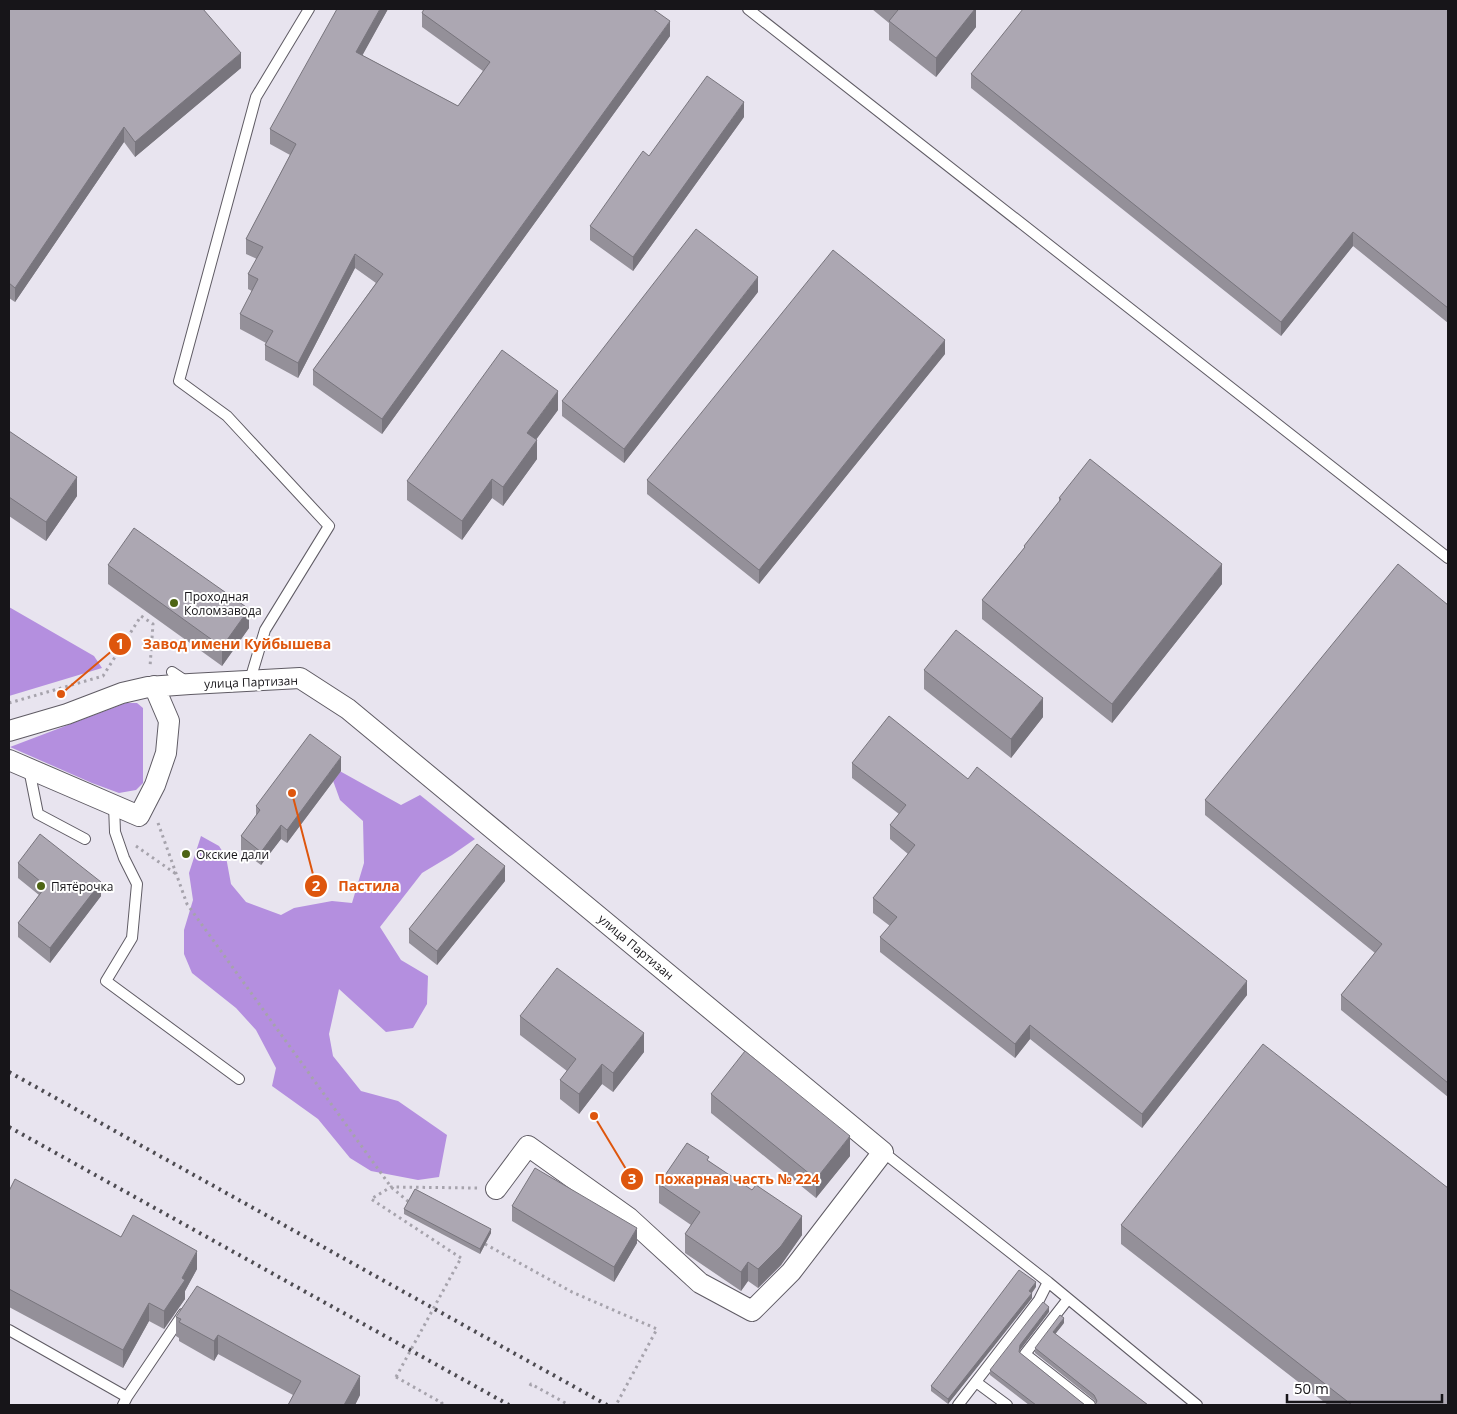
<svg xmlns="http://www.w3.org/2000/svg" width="1457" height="1414" viewBox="0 0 1457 1414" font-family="'Open Sans',sans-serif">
  <rect width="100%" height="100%" fill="#e8e4ef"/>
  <!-- forest -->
  <path fill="#b48fdf" d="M 9,607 L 94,656 L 102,668 L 9,696 Z
    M 126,703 L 137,703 L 143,708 L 143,783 L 136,790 L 119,793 L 92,783 L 10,747 Z
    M 327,764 L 401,805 L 420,795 L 475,839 L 452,855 L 422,873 L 380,927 L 401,960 L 428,976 L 427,1004 L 413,1028 L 386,1032 L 339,989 L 329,1034 L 333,1056 L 361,1091 L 398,1101 L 447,1135 L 439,1177 L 418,1180 L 371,1171 L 350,1158 L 318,1119 L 272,1086 L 276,1068 L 256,1030 L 236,1008 L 192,973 L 184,954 L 184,930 L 193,900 L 189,873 L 201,836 L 219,846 L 226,857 L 231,884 L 246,902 L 281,915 L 294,908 L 332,901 L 352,903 L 364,863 L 363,821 L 340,800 Z"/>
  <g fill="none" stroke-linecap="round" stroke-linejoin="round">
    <defs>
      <path id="lane" d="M 748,9 L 1448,558
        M 172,672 L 187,682
        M 250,680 L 265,630 L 329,526 L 227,416 L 179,381 L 256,97 L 309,9
        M 29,769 L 38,814 L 85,839
        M 114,805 L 115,832 L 124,858 L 137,884 L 132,938 L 106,981 L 239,1079
        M 883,1152 L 1048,1282 L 1039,1300 L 958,1405
        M 1048,1282 L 1197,1405
        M 1068,1299 L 1025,1354 L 1090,1405
        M 9,1330 L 127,1397
        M 976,1382 L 1007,1405
        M 123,1405 L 127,1397 L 183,1314"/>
      <path id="street" d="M 9,731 L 67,714 L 122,693 L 148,687 L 190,684 L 300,678 L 348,709 L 883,1152 L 791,1272 L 752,1311 L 700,1283 L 629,1218 L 528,1146 L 496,1189
        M 9,760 L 139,816 L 155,785 L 166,753 L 169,721 L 154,686"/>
    </defs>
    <!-- lane casing -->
    <use href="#lane" stroke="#5f5b64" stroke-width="12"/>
    <!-- street casing -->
    <use href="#street" stroke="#5f5b64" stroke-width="22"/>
    <!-- path -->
    <path stroke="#a6a3ac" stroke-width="3" stroke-dasharray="2.5 4" stroke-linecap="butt" d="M 9,703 L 103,676 L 141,616 L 153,624 L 150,667
      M 158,823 L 187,904 L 391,1187 L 410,1203
      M 136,846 L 176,874
      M 485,1244 L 572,1292 L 657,1329 L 616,1405
      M 461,1258 L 371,1199 L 391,1187 L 478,1188
      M 396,1377 L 442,1403 L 440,1405
      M 530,1386 L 531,1384 L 569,1405"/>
    <!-- lane -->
    <use href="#lane" stroke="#fff" stroke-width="10"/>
    <!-- street -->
    <use href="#street" stroke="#fff" stroke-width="20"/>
    <!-- rail -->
    <path stroke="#4d4b51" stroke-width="4" stroke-dasharray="2.5 5" stroke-linecap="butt" d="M 9,1072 L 607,1405
      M 9,1127 L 509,1405"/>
    <!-- path-bridge -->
    <path stroke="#a6a3ac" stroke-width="3" stroke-dasharray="2.5 4" stroke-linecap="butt" d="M 396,1377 L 461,1258"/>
  </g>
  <!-- wall -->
  <path fill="#949099" d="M 9,9 L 241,68 L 135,157 L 124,142 L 15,302 L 9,298 Z
    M 388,9 L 362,55 L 458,106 L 483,71 L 422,27 L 422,13 L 670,36 L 382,434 L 313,385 L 313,370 L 376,283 L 355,268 L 298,378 L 265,360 L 265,345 L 266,343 L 240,329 L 240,314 L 252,291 L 248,289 L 248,274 L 257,259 L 246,254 L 246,239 L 290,155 L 270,144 L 270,129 Z
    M 872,9 L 976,9 L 976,27 L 936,77 L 889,40 L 889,23 Z
    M 1448,9 L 1448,323 L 1353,246 L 1281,336 L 971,88 L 971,74 Z
    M 744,117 L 633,271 L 590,240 L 590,226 L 649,156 Z
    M 758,292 L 624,463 L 562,416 L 562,401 Z
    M 945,354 L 759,584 L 647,494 L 647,480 Z
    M 558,410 L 536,439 L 537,459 L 503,506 L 492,498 L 462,540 L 407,500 L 407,481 Z
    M 9,431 L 77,496 L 46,541 L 9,516 Z
    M 1059,498 L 1222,584 L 1112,723 L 982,619 L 982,600 L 1024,548 L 1024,546 L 1059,502 Z
    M 108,565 L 249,628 L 222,666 L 108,584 Z
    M 1448,605 L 1448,1097 L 1341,1010 L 1341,995 L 1375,953 L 1205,815 L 1205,800 Z
    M 924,670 L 1043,717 L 1011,758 L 924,689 Z
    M 852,763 L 968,779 L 1247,995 L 1142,1128 L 1030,1039 L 1015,1058 L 880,952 L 880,937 L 890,926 L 873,913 L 873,898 L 908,854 L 890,839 L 890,825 L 899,814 L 852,778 Z
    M 341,771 L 287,843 L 281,839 L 261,865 L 241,850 L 241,836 L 256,817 L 256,806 Z
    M 18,863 L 101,896 L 50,963 L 18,937 L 18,923 L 39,895 L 18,878 Z
    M 505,881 L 437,965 L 409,943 L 409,929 Z
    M 520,1016 L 644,1052 L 613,1092 L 602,1084 L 579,1114 L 560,1099 L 560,1080 L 567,1071 L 520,1035 Z
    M 711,1094 L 850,1156 L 816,1198 L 711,1113 Z
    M 709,1161 L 802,1235 L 781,1265 L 758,1288 L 748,1281 L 741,1291 L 685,1253 L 685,1234 L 691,1225 L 659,1203 L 659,1184 Z
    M 9,1191 L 197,1269 L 185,1291 L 185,1299 L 164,1329 L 149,1321 L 123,1368 L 9,1307 Z
    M 512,1206 L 637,1243 L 614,1282 L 512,1221 Z
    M 404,1209 L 491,1233 L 480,1254 L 404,1214 Z
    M 1121,1225 L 1448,1405 L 1328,1405 L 1121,1244 Z
    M 1036,1287 L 1032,1293 L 1032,1298 L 948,1404 L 931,1391 L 931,1386 Z
    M 1049,1312 L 1020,1350 L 1019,1352 L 1085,1405 L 1029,1405 L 990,1375 L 990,1370 Z
    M 176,1317 L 360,1395 L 355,1405 L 288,1405 L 293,1395 L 218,1354 L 214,1361 L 179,1341 L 179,1338 L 176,1336 Z
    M 1064,1323 L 1055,1334 L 1148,1405 L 1095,1405 L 1096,1403 L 1094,1400 L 1035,1353 L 1035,1348 Z"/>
  <!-- shaded-wall -->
  <path fill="#78757d" d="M 380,9 L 388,9 L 356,67 L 356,52 Z
    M 975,9 L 976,9 L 976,27 L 936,77 L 936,58 Z
    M 670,21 L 670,36 L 382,434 L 382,419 Z
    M 241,53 L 241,68 L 135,157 L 135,142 Z
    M 744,102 L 744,117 L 633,271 L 633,257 Z
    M 124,127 L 124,142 L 15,302 L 15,288 Z
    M 1353,232 L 1353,246 L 1281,336 L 1281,322 Z
    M 355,254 L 355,268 L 298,378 L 298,363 Z
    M 758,277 L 758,292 L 624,463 L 624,449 Z
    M 945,340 L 945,354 L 759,584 L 759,570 Z
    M 558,391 L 558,410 L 527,452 L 527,433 Z
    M 537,440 L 537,459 L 503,506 L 503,487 Z
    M 77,477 L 77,496 L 46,541 L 46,522 Z
    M 492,479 L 492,498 L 462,540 L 462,521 Z
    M 1222,564 L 1222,584 L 1112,723 L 1112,704 Z
    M 249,609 L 249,628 L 222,666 L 222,647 Z
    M 1043,698 L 1043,717 L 1011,758 L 1011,739 Z
    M 341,757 L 341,771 L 287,843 L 287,830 Z
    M 281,825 L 281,839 L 261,865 L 261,852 Z
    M 505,866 L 505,881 L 437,965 L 437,951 Z
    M 101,882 L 101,896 L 50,963 L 50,948 Z
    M 1247,981 L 1247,995 L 1142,1128 L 1142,1114 Z
    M 1030,1025 L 1030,1039 L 1015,1058 L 1015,1044 Z
    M 644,1033 L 644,1052 L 613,1092 L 613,1073 Z
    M 602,1064 L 602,1084 L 579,1114 L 579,1094 Z
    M 850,1136 L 850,1156 L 816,1198 L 816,1179 Z
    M 802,1216 L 802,1235 L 781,1265 L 758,1288 L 758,1269 Z
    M 637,1228 L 637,1243 L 614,1282 L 614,1267 Z
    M 491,1229 L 491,1233 L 480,1254 L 480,1249 Z
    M 197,1251 L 197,1269 L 185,1291 L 185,1299 L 164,1329 L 164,1311 Z
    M 748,1262 L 748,1281 L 741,1291 L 741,1272 Z
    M 1036,1282 L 1036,1287 L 1029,1296 L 1029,1291 Z
    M 1032,1293 L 1032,1298 L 948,1404 L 948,1399 Z
    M 149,1303 L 149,1321 L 123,1368 L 123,1350 Z
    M 1049,1307 L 1049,1312 L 1020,1350 L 1019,1357 L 1020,1345 Z
    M 1064,1318 L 1064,1323 L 1053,1337 L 1053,1332 Z
    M 218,1335 L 218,1354 L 214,1361 L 214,1341 Z
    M 360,1376 L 360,1395 L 355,1405 L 344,1405 Z"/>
  <!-- building -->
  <path fill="#aca7b2" stroke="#78757d" d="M 9,9 L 203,9 L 241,53 L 135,142 L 124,127 L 15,288 L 9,283 Z
    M 337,9 L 380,9 L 356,52 L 458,106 L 490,62 L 422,13 L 424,9 L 653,9 L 670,21 L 382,419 L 313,370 L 383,274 L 355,254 L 298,363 L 265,345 L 273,331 L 240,314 L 258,279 L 248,274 L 263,247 L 246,239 L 296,144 L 270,129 Z
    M 896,9 L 975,9 L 936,58 L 889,21 L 898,10 Z
    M 1023,9 L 1448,9 L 1448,308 L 1353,232 L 1281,322 L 971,74 Z
    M 707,76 L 744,102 L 633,257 L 590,226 L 643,151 L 649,156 Z
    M 696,229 L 758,277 L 624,449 L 562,401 Z
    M 833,250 L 945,340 L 759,570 L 647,480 Z
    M 502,350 L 558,391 L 527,433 L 537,440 L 503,487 L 492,479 L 462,521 L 407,481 Z
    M 9,431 L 77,477 L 46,522 L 9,497 Z
    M 1090,459 L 1222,564 L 1112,704 L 982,600 L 1025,547 L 1024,546 L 1061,499 L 1059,498 Z
    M 134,528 L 249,609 L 222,647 L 108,565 Z
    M 1398,564 L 1448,605 L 1448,1083 L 1341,995 L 1382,944 L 1205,800 Z
    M 956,630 L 1043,698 L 1011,739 L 924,670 Z
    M 889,716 L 968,779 L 977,767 L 1247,981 L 1142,1114 L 1030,1025 L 1015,1044 L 880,937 L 897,917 L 873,898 L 915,845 L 890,825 L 906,805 L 852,763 Z
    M 310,734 L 341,757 L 287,830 L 281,825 L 261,852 L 241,836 L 260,810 L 256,806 Z
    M 40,834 L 101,882 L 50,948 L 18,923 L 46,886 L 18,863 Z
    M 477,844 L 505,866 L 437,951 L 409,929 Z
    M 557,968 L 644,1033 L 613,1073 L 602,1064 L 579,1094 L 560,1080 L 576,1059 L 520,1016 Z
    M 1263,1044 L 1448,1188 L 1448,1405 L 1352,1405 L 1121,1225 Z
    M 745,1051 L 850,1136 L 816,1179 L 711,1094 Z
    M 687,1143 L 709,1157 L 707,1160 L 752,1190 L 756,1185 L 802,1216 L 781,1246 L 758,1269 L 748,1262 L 741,1272 L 685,1234 L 700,1212 L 659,1184 Z
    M 535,1168 L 637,1228 L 614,1267 L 512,1206 Z
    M 15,1179 L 121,1237 L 133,1215 L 197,1251 L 182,1278 L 185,1280 L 164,1311 L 149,1303 L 123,1350 L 9,1289 L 9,1191 Z
    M 415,1189 L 491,1229 L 480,1249 L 404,1209 Z
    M 1019,1270 L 1036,1282 L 1029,1291 L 1032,1293 L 948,1399 L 931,1386 Z
    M 197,1286 L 360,1376 L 344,1405 L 288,1405 L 301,1381 L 218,1335 L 214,1341 L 179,1322 L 181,1319 L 176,1317 Z
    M 1043,1302 L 1049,1307 L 1020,1345 L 1019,1352 L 1085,1405 L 1036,1405 L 990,1370 Z
    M 1060,1315 L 1064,1318 L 1053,1332 L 1148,1405 L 1094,1405 L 1095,1405 L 1097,1401 L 1094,1395 L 1035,1348 Z"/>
  <!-- markers -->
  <g fill="#4e6514" stroke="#fff" stroke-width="2">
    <circle cx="174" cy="603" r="5"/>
    <circle cx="186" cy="854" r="5"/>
    <circle cx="41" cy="886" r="5"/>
  </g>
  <g text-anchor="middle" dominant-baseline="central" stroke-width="4" stroke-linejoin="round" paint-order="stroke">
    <!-- poi labels -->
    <g font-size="12" fill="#171519" stroke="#fff" text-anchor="start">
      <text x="184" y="596">Проходная<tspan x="184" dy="14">Коломзавода</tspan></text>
      <text x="196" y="854">Окские дали</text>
      <text x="51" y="886">Пятёрочка</text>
    </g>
    <!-- street labels -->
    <g font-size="12" fill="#171519" stroke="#fff">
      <text transform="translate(251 682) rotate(-2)">улица Партизан</text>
      <text transform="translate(636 947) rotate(40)">улица Партизан</text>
    </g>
  </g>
  <!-- callouts -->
  <path fill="none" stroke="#de560d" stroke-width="2" d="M61 694L120 644M292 793L316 886M594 1116L632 1179"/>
  <g fill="#de560d" stroke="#fff" stroke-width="2">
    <circle cx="61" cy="694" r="5"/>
    <circle cx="292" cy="793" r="5"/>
    <circle cx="594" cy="1116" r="5"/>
    <circle cx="120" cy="644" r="12"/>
    <circle cx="316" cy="886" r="12"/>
    <circle cx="632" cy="1179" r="12"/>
  </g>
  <g font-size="15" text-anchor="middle" font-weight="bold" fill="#fff">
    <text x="120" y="649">1</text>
    <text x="316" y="891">2</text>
    <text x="632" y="1184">3</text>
  </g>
  <g font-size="14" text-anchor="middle" font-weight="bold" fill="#de560d" stroke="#fff" stroke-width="4" stroke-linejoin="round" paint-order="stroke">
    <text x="237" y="649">Завод имени Куйбышева</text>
    <text x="369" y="891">Пастила</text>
    <text x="737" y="1184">Пожарная часть № 224</text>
  </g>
  <!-- border -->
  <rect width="1457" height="1414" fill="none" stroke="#171519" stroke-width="20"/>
  <!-- scale -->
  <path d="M1287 1394v8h155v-8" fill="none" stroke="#171519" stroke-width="2.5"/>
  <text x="1294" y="1394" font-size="15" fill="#171519" stroke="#ffffff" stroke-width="4" paint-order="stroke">50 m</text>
</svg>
